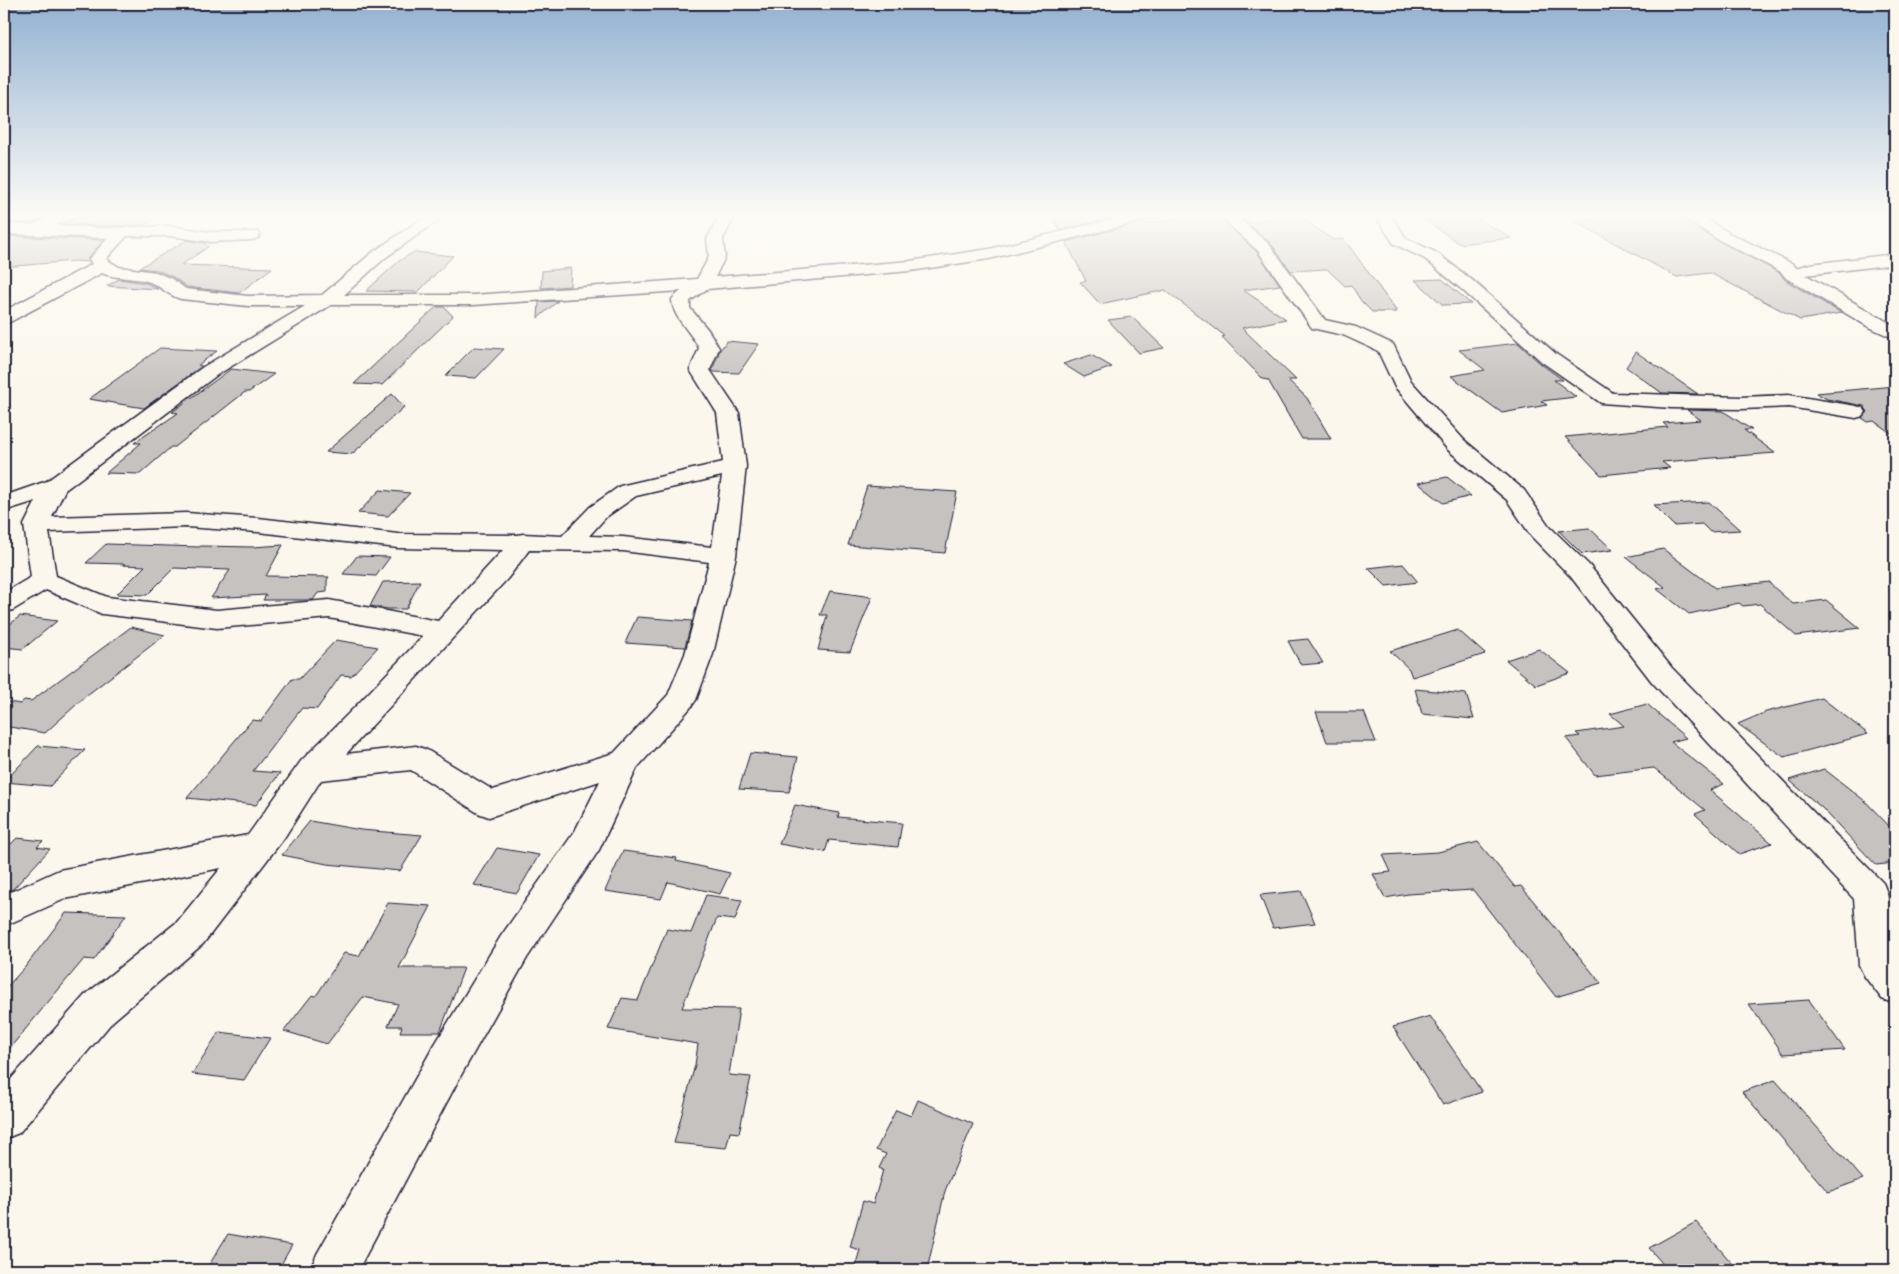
<svg xmlns="http://www.w3.org/2000/svg" width="1899" height="1274" viewBox="0 0 1899 1274" font-family="'Balsamiq Sans',sans-serif">
  <rect width="100%" height="100%" fill="#fbf7ec"/>
  <filter id="ink" filterUnits="userSpaceOnUse"><feTurbulence type="fractalNoise" baseFrequency=".02" numOctaves="2"/><feDisplacementMap in="SourceGraphic" scale="10" xChannelSelector="R" yChannelSelector="G"/><feConvolveMatrix kernelMatrix="1 2 1 2 8 2 1 2 1" color-interpolation-filters="sRGB"/></filter>
  <g filter="url(#ink)">
    <!-- building -->
    <path fill="#c6c2c0" stroke="#22223b" d="M 25,214 L 51,214 L 32,223 L 10,222 Z
      M 79,214 L 135,214 L 160,215 L 145,225 L 100,226 L 64,224 L 75,219 Z
      M 1051,214 L 1117,214 L 1119,216 L 1060,230 Z
      M 1208,214 L 1213,214 L 1224,221 L 1257,252 L 1280,285 L 1243,290 L 1286,319 L 1242,328 L 1296,380 L 1288,380 L 1307,398 L 1331,439 L 1302,439 L 1268,380 L 1263,379 L 1222,337 L 1225,336 L 1165,290 L 1100,304 L 1080,282 L 1086,281 L 1066,242 L 1128,226 Z
      M 1416,214 L 1469,214 L 1511,238 L 1460,244 Z
      M 1656,214 L 1667,214 L 1701,231 L 1780,273 L 1785,280 L 1841,313 L 1800,320 L 1710,273 L 1677,277 L 1574,221 Z
      M 1299,216 L 1333,240 L 1344,239 L 1397,312 L 1372,312 L 1361,301 L 1351,285 L 1345,286 L 1327,269 L 1291,271 L 1271,244 L 1246,222 Z
      M 4,236 L 104,240 L 88,258 L 89,262 L 74,261 L 4,267 Z
      M 187,240 L 205,243 L 208,247 L 181,265 L 272,268 L 239,293 L 187,287 L 173,277 L 157,270 L 139,268 Z
      M 414,252 L 453,256 L 418,292 L 366,291 L 399,261 Z
      M 571,268 L 570,286 L 541,288 L 542,271 Z
      M 119,279 L 146,283 L 158,289 L 107,286 Z
      M 1442,279 L 1471,304 L 1443,305 L 1415,280 Z
      M 558,301 L 538,318 L 539,302 Z
      M 436,307 L 444,307 L 453,316 L 382,385 L 354,384 Z
      M 1132,317 L 1164,348 L 1139,353 L 1108,320 Z
      M 727,341 L 759,344 L 739,373 L 714,372 L 712,370 L 720,350 Z
      M 1518,343 L 1541,364 L 1563,380 L 1554,380 L 1576,397 L 1541,401 L 1547,405 L 1502,413 L 1451,376 L 1485,370 L 1459,350 Z
      M 474,347 L 504,349 L 476,378 L 445,376 Z
      M 160,348 L 217,351 L 198,365 L 202,366 L 144,408 L 89,399 Z
      M 1636,352 L 1698,394 L 1662,393 L 1626,367 Z
      M 1091,355 L 1112,367 L 1084,377 L 1063,364 Z
      M 231,369 L 274,374 L 249,392 L 245,392 L 175,447 L 171,447 L 140,474 L 106,473 L 141,443 L 134,443 L 178,413 L 172,412 Z
      M 1895,386 L 1895,436 L 1874,421 L 1868,422 L 1862,418 L 1868,412 L 1864,406 L 1827,399 L 1816,393 Z
      M 392,394 L 404,407 L 352,454 L 326,452 Z
      M 1687,410 L 1723,411 L 1752,430 L 1744,430 L 1775,453 L 1662,462 L 1670,468 L 1601,475 L 1565,437 L 1668,427 L 1663,423 L 1701,420 Z
      M 1447,477 L 1471,496 L 1443,503 L 1418,483 Z
      M 867,486 L 957,492 L 945,553 L 848,545 Z
      M 380,490 L 410,493 L 388,516 L 358,513 Z
      M 1709,502 L 1740,530 L 1710,532 L 1702,524 L 1674,526 L 1653,505 Z
      M 1589,528 L 1613,550 L 1582,554 L 1559,531 Z
      M 106,544 L 199,547 L 201,546 L 253,547 L 283,545 L 266,576 L 329,577 L 327,580 L 327,592 L 318,593 L 313,600 L 263,600 L 266,595 L 211,598 L 230,570 L 174,568 L 147,595 L 117,594 L 145,566 L 123,565 L 125,564 L 86,563 Z
      M 1663,549 L 1715,588 L 1770,582 L 1770,584 L 1793,604 L 1826,600 L 1860,628 L 1796,636 L 1760,604 L 1743,606 L 1739,603 L 1689,614 L 1657,589 L 1665,587 L 1626,557 Z
      M 357,556 L 390,557 L 376,576 L 343,574 Z
      M 1403,564 L 1418,582 L 1386,586 L 1368,568 Z
      M 420,581 L 406,609 L 388,609 L 370,606 L 383,582 Z
      M 830,591 L 872,597 L 850,652 L 818,650 L 827,615 L 820,615 Z
      M 20,616 L 57,621 L 23,649 L 4,647 L 4,629 Z
      M 637,617 L 692,621 L 685,647 L 625,643 Z
      M 131,627 L 165,635 L 87,695 L 45,733 L 4,726 L 4,701 L 20,704 L 24,700 L 31,701 Z
      M 1458,630 L 1485,654 L 1412,677 L 1409,669 L 1390,651 Z
      M 1308,639 L 1323,663 L 1301,665 L 1288,641 Z
      M 336,640 L 378,647 L 351,676 L 341,675 L 317,709 L 302,708 L 253,771 L 280,773 L 256,805 L 187,798 L 252,720 L 261,721 L 292,679 L 299,679 Z
      M 1539,649 L 1570,673 L 1536,685 L 1506,660 Z
      M 1415,689 L 1466,694 L 1474,719 L 1422,714 Z
      M 1822,698 L 1868,734 L 1784,757 L 1738,724 L 1766,712 Z
      M 1647,704 L 1686,738 L 1671,742 L 1724,784 L 1710,790 L 1772,843 L 1739,854 L 1695,814 L 1705,810 L 1654,768 L 1595,775 L 1566,738 L 1580,736 L 1576,733 L 1624,726 L 1610,714 Z
      M 1316,712 L 1364,712 L 1376,742 L 1327,742 Z
      M 38,746 L 85,750 L 50,786 L 4,782 Z
      M 750,753 L 798,757 L 789,792 L 739,789 Z
      M 1824,769 L 1865,801 L 1895,832 L 1895,863 L 1876,865 L 1822,808 L 1789,780 Z
      M 795,805 L 839,813 L 838,817 L 902,823 L 898,847 L 829,840 L 825,852 L 779,844 Z
      M 310,821 L 361,830 L 422,835 L 400,871 L 327,864 L 282,855 Z
      M 17,838 L 43,841 L 37,847 L 50,849 L 13,889 L 4,893 L 4,843 L 11,844 Z
      M 1478,842 L 1515,887 L 1521,886 L 1601,983 L 1556,997 L 1473,890 L 1408,894 L 1385,898 L 1373,874 L 1391,872 L 1383,855 L 1438,852 Z
      M 497,848 L 539,855 L 517,893 L 474,885 Z
      M 623,851 L 677,858 L 676,861 L 730,873 L 720,894 L 668,882 L 661,899 L 605,891 Z
      M 1301,891 L 1315,923 L 1273,928 L 1260,895 Z
      M 706,895 L 742,900 L 735,920 L 717,918 L 682,1008 L 739,1009 L 729,1075 L 751,1077 L 739,1133 L 730,1132 L 726,1148 L 674,1143 L 695,1065 L 698,1044 L 608,1029 L 622,998 L 638,1000 L 667,929 L 691,933 Z
      M 388,903 L 431,906 L 399,968 L 464,968 L 440,1032 L 400,1032 L 402,1026 L 388,1026 L 398,1004 L 363,997 L 327,1044 L 284,1031 L 312,995 L 316,996 L 344,953 L 359,956 Z
      M 66,913 L 126,915 L 94,960 L 84,959 L 4,1055 L 4,990 L 26,966 Z
      M 1809,1000 L 1845,1050 L 1783,1054 L 1749,1004 Z
      M 1430,1016 L 1482,1092 L 1443,1105 L 1393,1027 Z
      M 219,1032 L 270,1038 L 244,1080 L 192,1074 Z
      M 1775,1080 L 1863,1179 L 1828,1192 L 1742,1092 Z
      M 918,1100 L 973,1124 L 945,1191 L 927,1270 L 854,1270 L 860,1250 L 850,1247 L 863,1201 L 873,1204 L 883,1170 L 879,1168 L 886,1154 L 876,1150 L 896,1110 L 911,1116 Z
      M 1696,1222 L 1738,1270 L 1668,1270 L 1649,1248 Z
      M 228,1234 L 292,1245 L 278,1270 L 206,1270 Z"/>
    <g fill="none" stroke-linecap="round" stroke-linejoin="round">
      <defs>
        <path id="street" d="M 56,214 L 77,214 L 74,217 L 56,225 L 100,228 L 169,226 L 211,232 L 258,232 L 260,235 L 258,238 L 252,240 L 211,242 L 169,236 L 127,236 L 106,259 L 119,267 L 156,272 L 172,279 L 186,289 L 248,296 L 322,295 L 373,252 L 429,214 L 447,214 L 385,258 L 344,295 L 473,295 L 697,279 L 709,257 L 707,239 L 720,214 L 736,214 L 723,239 L 725,257 L 715,277 L 910,261 L 989,249 L 1134,214 L 1161,214 L 1158,217 L 989,259 L 910,271 L 707,289 L 690,301 L 690,308 L 709,331 L 719,348 L 710,370 L 739,413 L 746,466 L 736,556 L 713,654 L 696,700 L 691,707 L 637,768 L 599,850 L 527,958 L 460,1077 L 358,1270 L 310,1270 L 317,1254 L 432,1049 L 501,936 L 575,831 L 600,781 L 489,817 L 478,813 L 411,770 L 321,780 L 284,838 L 203,944 L 113,1021 L 19,1133 L 4,1139 L 4,1087 L 85,995 L 177,922 L 221,868 L 65,899 L 4,926 L 4,895 L 59,870 L 248,835 L 301,761 L 356,706 L 423,636 L 329,618 L 217,628 L 102,614 L 46,590 L 13,610 L 4,613 L 4,593 L 31,577 L 24,525 L 36,501 L 4,511 L 4,496 L 47,481 L 203,367 L 305,306 L 248,306 L 181,299 C 168,296 159,284 146,281 C 131,277 116,279 102,273 L 10,322 L 4,323 L 4,311 L 92,264 L 89,259 L 108,238 L 4,234 L 4,224 L 32,225 ZM 681,291 L 672,299 C 672,317 691,332 699,348 L 690,370 L 717,413 L 723,462 L 620,486 L 590,507 L 562,536 L 523,534 L 517,535 L 398,534 L 258,518 L 186,513 L 52,517 L 65,490 L 217,375 L 331,305 L 473,305 ZM 722,476 L 712,547 L 623,537 L 589,536 L 606,517 L 636,496 ZM 186,527 L 258,532 L 398,548 L 503,550 L 438,621 L 329,600 L 217,610 L 107,597 L 56,576 L 49,532 ZM 529,550 L 623,551 L 709,562 L 685,654 L 668,695 L 614,753 L 493,790 L 427,750 L 416,746 L 346,754 L 508,578 Z
          M 1222,214 L 1238,214 L 1239,218 L 1270,245 L 1325,320 L 1356,327 L 1393,344 L 1411,381 L 1464,440 L 1524,490 L 1549,526 L 1589,565 L 1672,668 L 1883,883 C 1897,912 1895,971 1895,1004 L 1882,999 L 1865,977 L 1859,965 L 1854,899 L 1652,682 L 1571,577 L 1531,536 L 1507,500 L 1448,450 L 1395,387 L 1378,351 L 1343,335 L 1312,328 L 1258,251 L 1227,223 Z
          M 1374,214 L 1390,214 L 1406,238 L 1437,253 L 1472,280 L 1556,354 L 1613,393 L 1741,397 L 1789,395 L 1856,406 L 1863,408 L 1866,412 L 1863,416 L 1856,418 L 1789,407 L 1741,409 L 1672,408 L 1601,403 L 1542,362 L 1460,288 L 1425,259 L 1394,244 Z
          M 1679,214 L 1698,214 L 1729,233 L 1793,264 L 1796,268 L 1810,264 L 1895,254 L 1895,264 L 1806,275 L 1895,326 L 1895,339 L 1867,326 L 1786,278 L 1781,272 L 1717,239 Z"/>
      </defs>
      <!-- street casing -->
      <use href="#street" stroke="#22223b" stroke-width="3"/>
      <!-- street -->
      <use href="#street" fill="#fbf7ec" fill-rule="evenodd"/>
    </g>
  </g>
  <!-- sky -->
  <linearGradient id="sky" x2="0" y2="1"><stop stop-color="#92b2d2"/><stop offset="0.55" stop-color="#fdfbf6"/><stop offset="1" stop-color="#fdfbf6" stop-opacity="0"/></linearGradient>
  <rect width="1899" height="392" fill="url(#sky)"/>
  <!-- margin -->
  <rect width="1899" height="1274" fill="none" stroke="#fbf7ec" stroke-width="20"/>
  <rect x="10" y="10" width="1879" height="1254" fill="none" stroke="#22223b" stroke-width="2" filter="url(#ink)"/>
</svg>
